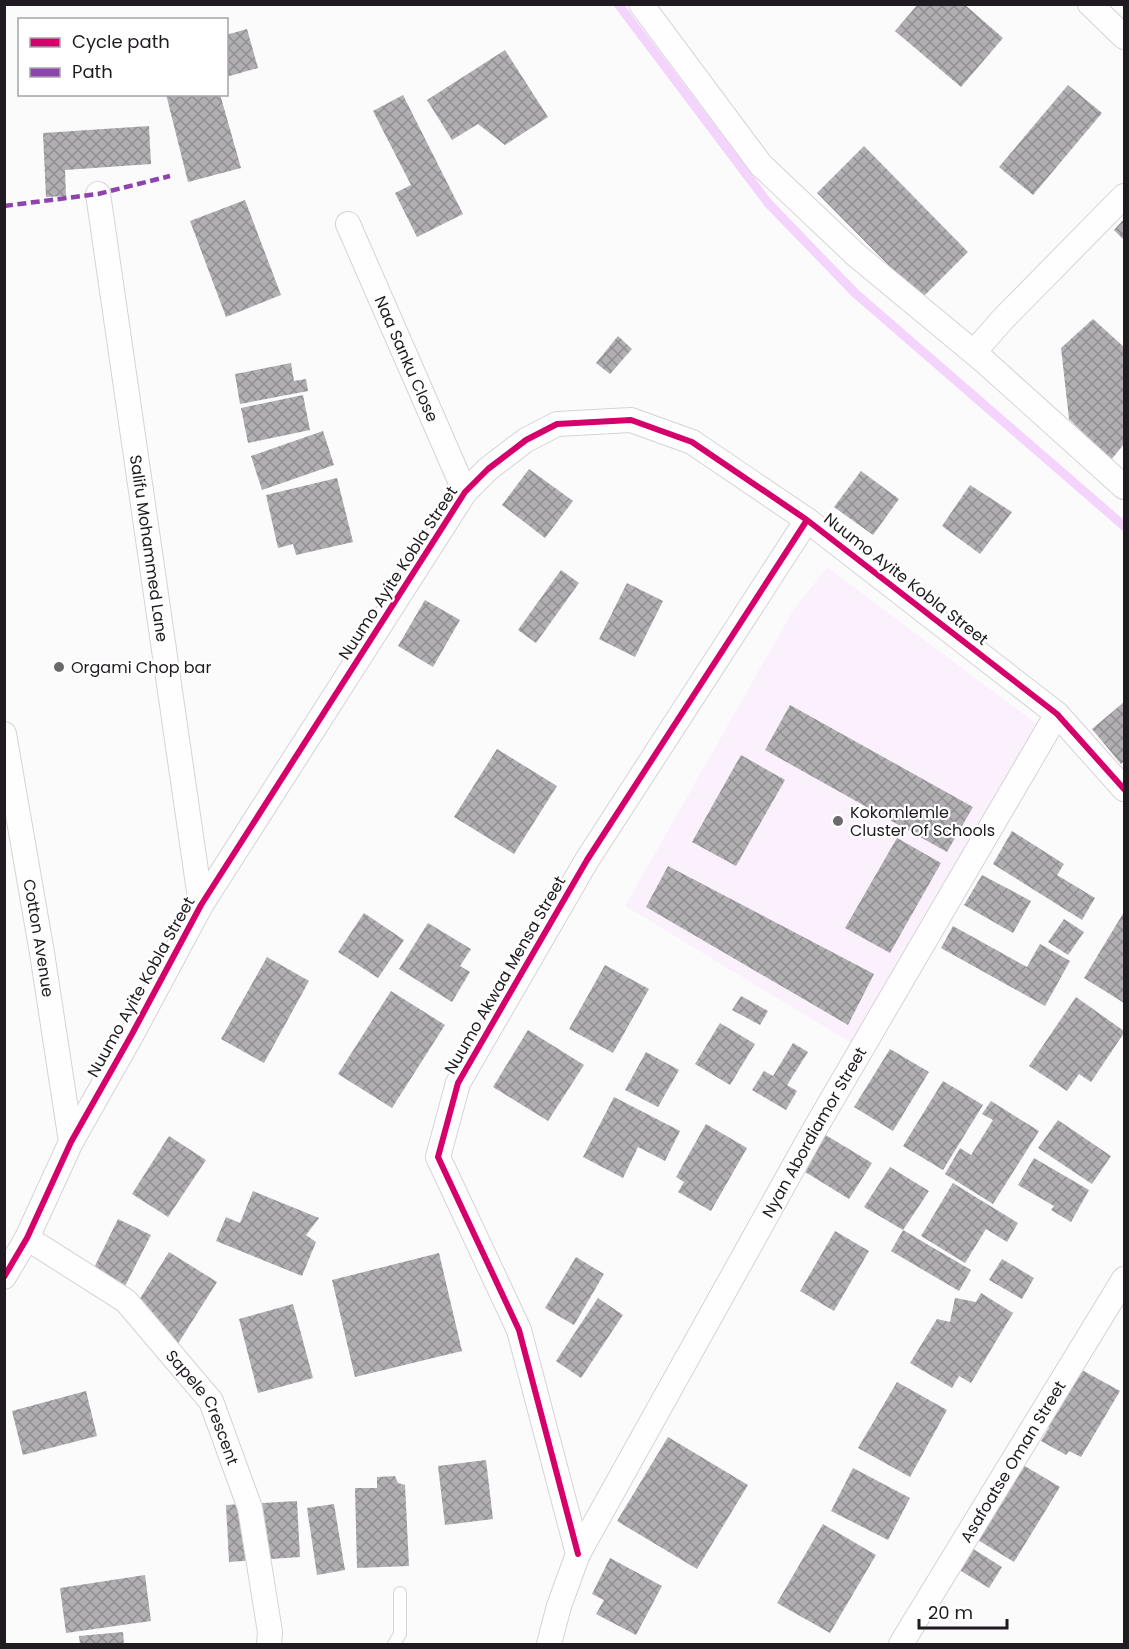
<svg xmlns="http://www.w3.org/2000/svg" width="1129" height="1649" viewBox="0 0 1129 1649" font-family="Poppins,sans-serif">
  <defs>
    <pattern id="building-cross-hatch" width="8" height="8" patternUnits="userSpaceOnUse" patternTransform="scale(1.5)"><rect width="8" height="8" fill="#b1afb2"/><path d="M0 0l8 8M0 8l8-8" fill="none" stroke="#8f8e90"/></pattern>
  </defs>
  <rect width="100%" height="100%" fill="#fcfbfc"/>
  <!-- built -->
  <path fill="#faf1fd" d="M 827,567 L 1053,736 L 866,1052 L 625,906 L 792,612 Z"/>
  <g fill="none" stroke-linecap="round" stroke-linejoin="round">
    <!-- stream -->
    <path stroke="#f4d3fd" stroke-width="9" d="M 618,4 L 768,203 L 855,293 L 1124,526"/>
  </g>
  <!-- building -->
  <path fill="url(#building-cross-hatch)" d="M 918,4 L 964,4 L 1003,38 L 961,87 L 895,31 Z
    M 247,29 L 258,68 L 226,77 L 226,35 Z
    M 505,50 L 548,117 L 505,145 L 478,124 L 452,140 L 427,100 Z
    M 1068,85 L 1102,113 L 1033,195 L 999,167 Z
    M 166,94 L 220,94 L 241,168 L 188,182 Z
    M 403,95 L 463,214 L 417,237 L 395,193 L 411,185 L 373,111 Z
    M 149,126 L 151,164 L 65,170 L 66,196 L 46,197 L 43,133 Z
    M 864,146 L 968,252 L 923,297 L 915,292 L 817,193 Z
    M 245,200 L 281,295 L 226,317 L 190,221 Z
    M 1124,219 L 1124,240 L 1114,230 Z
    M 1093,319 L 1124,347 L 1124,444 L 1111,460 L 1069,419 L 1061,348 Z
    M 618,336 L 632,349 L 610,374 L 596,363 Z
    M 291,363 L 294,381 L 306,379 L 308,391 L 240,404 L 235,374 Z
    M 303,395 L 310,430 L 248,443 L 241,408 Z
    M 323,431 L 334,465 L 262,490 L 251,456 Z
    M 529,469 L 573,501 L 545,538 L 502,505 Z
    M 861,471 L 899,499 L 873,535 L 834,507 Z
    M 337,478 L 353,542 L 296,555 L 293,544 L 278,548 L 266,495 Z
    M 970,485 L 1012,512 L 980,554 L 942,526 Z
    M 561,570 L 579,583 L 536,643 L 518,630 Z
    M 627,583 L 663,601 L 635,657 L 599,639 Z
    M 425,600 L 460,620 L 433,667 L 398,646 Z
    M 1124,702 L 1124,761 L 1121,764 L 1092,729 Z
    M 790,705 L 973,807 L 947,852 L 765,750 Z
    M 497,749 L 557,786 L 514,854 L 454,817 Z
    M 741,755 L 785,780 L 736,866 L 692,842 Z
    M 1012,831 L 1064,864 L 1057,875 L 1095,898 L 1082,920 L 993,864 Z
    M 897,838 L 941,863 L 890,953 L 845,928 Z
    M 668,866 L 874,974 L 848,1025 L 646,907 Z
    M 982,875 L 1031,901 L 1013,933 L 964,905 Z
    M 1124,912 L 1124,1003 L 1084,978 Z
    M 364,913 L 404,940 L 378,978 L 338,952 Z
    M 1064,919 L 1084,932 L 1068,955 L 1048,942 Z
    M 428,923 L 471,949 L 460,966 L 470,972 L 452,1002 L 399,969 Z
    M 953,926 L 1027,967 L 1040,944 L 1070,961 L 1045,1006 L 941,948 Z
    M 267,957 L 309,981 L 264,1063 L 221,1039 Z
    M 605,965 L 649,989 L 613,1053 L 569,1029 Z
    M 391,991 L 445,1025 L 392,1108 L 338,1074 Z
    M 741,996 L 768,1011 L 760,1025 L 732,1010 Z
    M 1076,997 L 1124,1031 L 1124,1033 L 1091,1082 L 1079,1074 L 1067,1091 L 1029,1066 Z
    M 720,1023 L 755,1044 L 730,1085 L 695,1064 Z
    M 528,1030 L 584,1065 L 548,1121 L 493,1087 Z
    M 793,1043 L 808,1052 L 787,1085 L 797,1091 L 786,1110 L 752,1090 L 764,1071 L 773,1076 Z
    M 890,1049 L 929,1072 L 893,1131 L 854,1107 Z
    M 646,1052 L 679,1070 L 658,1107 L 625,1090 Z
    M 943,1081 L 983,1105 L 943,1170 L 903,1146 Z
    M 614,1097 L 680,1131 L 665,1161 L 638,1147 L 623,1178 L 583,1157 Z
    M 991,1101 L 1039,1131 L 993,1204 L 945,1174 L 960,1148 L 971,1155 L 993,1120 L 982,1114 Z
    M 1058,1120 L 1111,1156 L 1092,1184 L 1038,1148 Z
    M 706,1124 L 747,1148 L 711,1211 L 678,1192 L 684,1182 L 676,1177 Z
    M 824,1134 L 872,1163 L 849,1199 L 802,1170 Z
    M 169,1136 L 206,1160 L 168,1217 L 132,1194 Z
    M 1034,1158 L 1089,1190 L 1071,1222 L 1051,1210 L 1054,1206 L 1018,1185 Z
    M 890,1167 L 929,1191 L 903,1230 L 864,1207 Z
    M 953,1183 L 1018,1223 L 1007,1242 L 986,1229 L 965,1263 L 921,1236 Z
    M 253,1191 L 319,1218 L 306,1235 L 316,1242 L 302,1276 L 216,1241 L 226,1217 L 240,1223 Z
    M 118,1219 L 151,1235 L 122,1292 L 90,1276 Z
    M 903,1230 L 971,1270 L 959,1291 L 891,1251 Z
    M 835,1231 L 869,1251 L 834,1311 L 800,1291 Z
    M 169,1252 L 217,1282 L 174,1350 L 126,1321 Z
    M 439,1253 L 462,1351 L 355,1377 L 332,1280 Z
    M 576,1257 L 604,1274 L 574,1325 L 545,1308 Z
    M 1002,1259 L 1034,1278 L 1022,1299 L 989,1280 Z
    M 981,1293 L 1013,1313 L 971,1383 L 959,1376 L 952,1388 L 910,1363 L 937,1319 L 950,1322 L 955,1298 L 976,1302 Z
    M 598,1298 L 623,1315 L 581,1378 L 556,1361 Z
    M 293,1304 L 313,1378 L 258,1393 L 239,1319 Z
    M 1069,1363 L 1120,1391 L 1081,1457 L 1069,1451 L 1066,1455 L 1041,1441 L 1049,1428 L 1036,1421 Z
    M 897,1382 L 947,1410 L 910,1477 L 858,1448 Z
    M 86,1391 L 97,1436 L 23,1455 L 12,1411 Z
    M 668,1437 L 748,1485 L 697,1569 L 617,1521 Z
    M 1013,1459 L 1060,1487 L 1014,1562 L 968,1534 Z
    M 486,1460 L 493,1519 L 445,1525 L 438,1466 Z
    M 853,1468 L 910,1498 L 888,1540 L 831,1511 Z
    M 395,1476 L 398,1483 L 405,1485 L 409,1566 L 357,1568 L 355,1488 L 377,1488 L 377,1477 Z
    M 297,1501 L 300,1557 L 229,1562 L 226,1505 Z
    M 334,1504 L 345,1570 L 317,1575 L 307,1508 Z
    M 823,1524 L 876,1555 L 830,1633 L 777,1603 Z
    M 954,1537 L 1002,1567 L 989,1588 L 941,1559 Z
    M 610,1558 L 662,1586 L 636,1635 L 596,1614 L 604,1600 L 592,1594 Z
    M 145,1575 L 151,1621 L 66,1633 L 60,1588 Z
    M 123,1632 L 124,1644 L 80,1644 L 79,1636 Z"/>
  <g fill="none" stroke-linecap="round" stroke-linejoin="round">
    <defs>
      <path id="lane" d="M 394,1644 L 400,1634 L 400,1593"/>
      <g id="street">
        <path d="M 641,4 L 761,165 L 856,255 L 984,361 L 1124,487"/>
        <path d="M 1090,4 L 1124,37"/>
        <path id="s1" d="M 98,194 L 201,905"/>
        <path id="s2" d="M 348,224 L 465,492"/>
        <path d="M 974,352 L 1003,319 L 1124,196"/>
        <path id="s3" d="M 4,734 L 42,953 L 71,1142"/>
        <path id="s4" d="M 27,1238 L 126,1301 L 211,1401 L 250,1508 L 270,1632 L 269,1644"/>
        <path d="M 4,1277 L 27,1238 L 71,1142 L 132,1034 L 201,905 L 465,492 L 488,469 L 526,440 L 557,424 L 631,420 L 692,442 L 807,520 L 1057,714 L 1124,789"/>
        <path d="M 578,1554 L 519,1330 L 438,1157 L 458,1083 L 587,860 L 807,520"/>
        <path id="s5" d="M 549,1644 L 559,1606 L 578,1554 L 813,1132 L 1057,714"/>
        <path id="s6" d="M 901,1644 L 1124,1279"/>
      </g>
    </defs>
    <!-- lane casing -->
    <use href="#lane" stroke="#d6d3d6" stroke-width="14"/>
    <!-- street casing -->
    <use href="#street" stroke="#d6d3d6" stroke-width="26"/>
    <!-- lane -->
    <use href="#lane" stroke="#fffeff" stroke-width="12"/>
    <!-- street -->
    <use href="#street" stroke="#fffeff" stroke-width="24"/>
    <!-- quiet -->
    <path stroke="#8e44ad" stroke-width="4.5" stroke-dasharray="9 4.5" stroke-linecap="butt" d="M 4,206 L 98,194 L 170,176"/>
    <defs>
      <path id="cycleway" d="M 4,1277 L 27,1238 L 71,1142 L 132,1034 L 201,905 L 465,492 L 488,469 L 526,440 L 557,424 L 631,420 L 692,442 L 807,520 L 1057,714 L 1124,789
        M 578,1554 L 519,1330 L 438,1157 L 458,1083 L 587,860 L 807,520"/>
    </defs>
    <!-- cycleway casing -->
    <use href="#cycleway" stroke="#fff" stroke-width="10"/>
    <!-- cycleway -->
    <use href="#cycleway" stroke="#d6006c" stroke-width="6"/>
  </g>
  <!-- markers -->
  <g fill="#6c696d" stroke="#fff" stroke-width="2">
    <circle cx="59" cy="667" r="6"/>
    <circle cx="838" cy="821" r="6"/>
  </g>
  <g text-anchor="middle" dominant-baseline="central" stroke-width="4.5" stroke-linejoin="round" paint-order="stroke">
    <!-- street labels -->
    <g font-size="16" fill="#1f1b20" stroke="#fff">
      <text stroke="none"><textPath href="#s2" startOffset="147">Naa Sanku Close</textPath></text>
      <text stroke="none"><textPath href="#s1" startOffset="358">Salifu Mohammed Lane</textPath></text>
      <text transform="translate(398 573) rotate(-57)">Nuumo Ayite Kobla Street</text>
      <text transform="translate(906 579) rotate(38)">Nuumo Ayite Kobla Street</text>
      <text stroke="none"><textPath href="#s3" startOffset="207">Cotton Avenue</textPath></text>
      <text transform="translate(505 975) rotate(-60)">Nuumo Akwaa Mensa Street</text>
      <text transform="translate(141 987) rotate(-61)">Nuumo Ayite Kobla Street</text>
      <text stroke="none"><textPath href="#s5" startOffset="578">Nyan Abordiamor Street</textPath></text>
      <text stroke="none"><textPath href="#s4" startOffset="250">Sapele Crescent</textPath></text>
      <text stroke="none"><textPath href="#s6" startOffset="214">Asafoatse Oman Street</textPath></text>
    </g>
    <!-- poi labels -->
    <g font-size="16" fill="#1f1b20" stroke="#fff" text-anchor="start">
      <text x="71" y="667">Orgami Chop bar</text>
      <text x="850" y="812">Kokomlemle<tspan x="850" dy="18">Cluster Of Schools</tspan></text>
    </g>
  </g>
  <!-- border -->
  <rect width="1129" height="1649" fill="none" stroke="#1f1b20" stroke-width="12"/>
  <!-- legend -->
  <rect x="18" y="18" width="210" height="78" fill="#ffffff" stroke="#a5a4a6" stroke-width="1.5"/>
  <rect x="30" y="38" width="30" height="9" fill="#d6006c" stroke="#a5a4a6" stroke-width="1.5"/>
  <text x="72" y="48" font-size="18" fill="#1f1b20">Cycle path</text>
  <rect x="30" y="68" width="30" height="9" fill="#8e44ad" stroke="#a5a4a6" stroke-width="1.5"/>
  <text x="72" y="78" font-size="18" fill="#1f1b20">Path</text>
  <!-- scale -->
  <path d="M919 1619v9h88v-9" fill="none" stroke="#1f1b20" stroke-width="3"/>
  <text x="928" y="1619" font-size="18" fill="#1f1b20" stroke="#ffffff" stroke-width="4.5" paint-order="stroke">20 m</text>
</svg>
